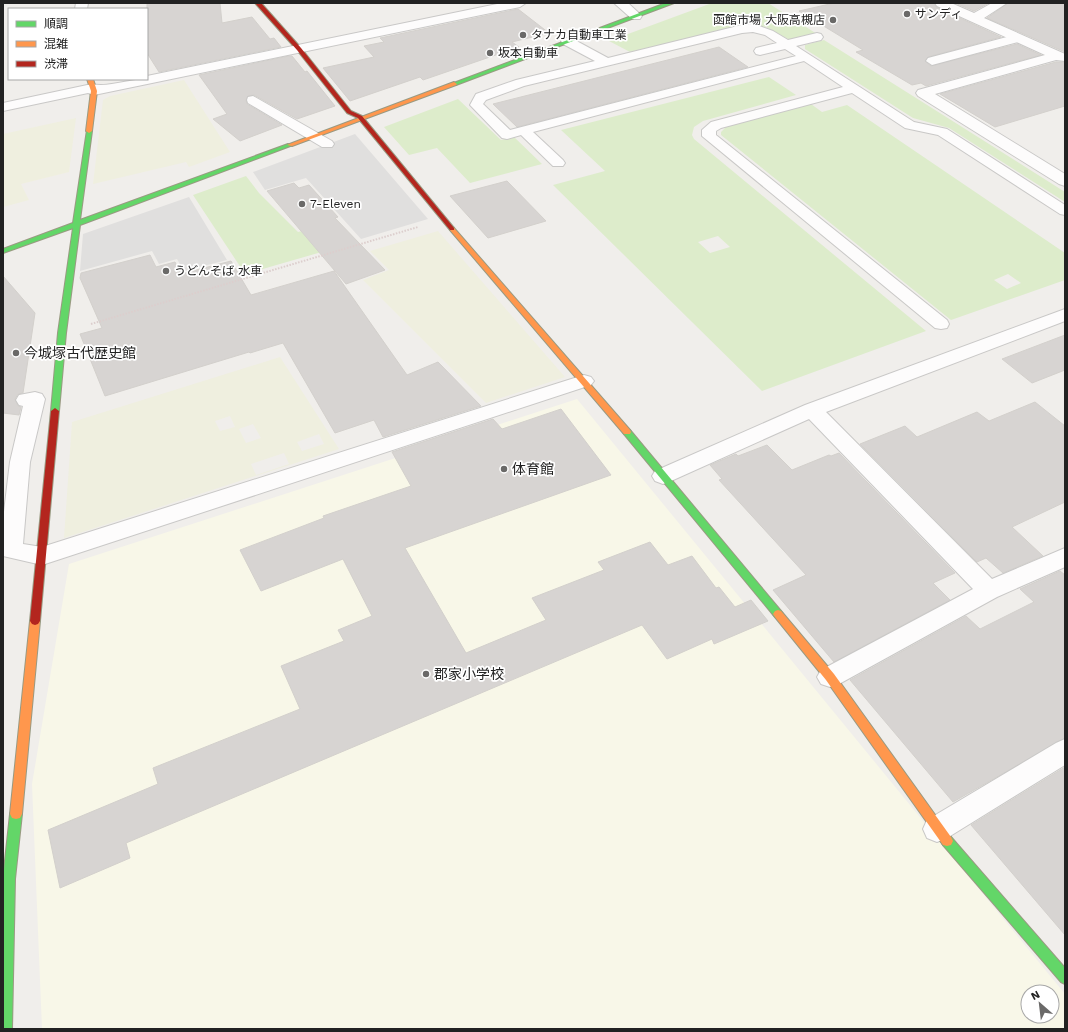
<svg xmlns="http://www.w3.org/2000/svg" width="1068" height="1032" viewBox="0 0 1068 1032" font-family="'Work Sans','Noto Sans JP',sans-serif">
  <rect width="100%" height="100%" fill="#f0eeeb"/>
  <!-- education -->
  <path fill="#f8f7e8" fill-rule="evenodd" d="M 577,399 L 1065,994 L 1065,1029 L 42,1029 L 32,784 L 69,564 ZM 1028,992 L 1052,992 L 1052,1016 L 1028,1016 Z"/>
  <!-- farmland -->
  <path fill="#efefdf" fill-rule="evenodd" d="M 184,80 L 230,152 L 189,167 L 186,162 L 93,184 L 103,100 L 110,96 Z
    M 76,118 L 69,172 L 21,184 L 29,200 L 3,207 L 3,134 Z
    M 438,231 L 565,377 L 486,403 L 363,280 L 389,270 L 370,251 Z
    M 280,357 L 339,449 L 64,538 L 72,422 ZM 230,416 L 235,427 L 220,431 L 215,421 ZM 253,424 L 261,438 L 246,443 L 239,429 ZM 319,434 L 324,444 L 302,451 L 297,442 ZM 284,453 L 289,464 L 256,475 L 251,464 Z"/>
  <!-- grass -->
  <path fill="#ddeccb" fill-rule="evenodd" d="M 712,3 L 768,3 L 817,34 L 796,39 L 788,39 L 766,27 L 745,25 L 630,52 L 609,41 Z
    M 824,40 L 1065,192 L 1065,202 L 949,128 L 913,118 L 805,49 L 805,45 Z
    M 769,77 L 796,95 L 703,121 L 694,127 L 692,135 L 694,139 L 926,331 L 762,391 L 553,185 L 605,171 L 561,130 ZM 718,236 L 730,247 L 710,253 L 698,242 Z
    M 458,99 L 501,140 L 514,137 L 542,164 L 470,183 L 437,148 L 409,155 L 384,127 Z
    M 811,104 L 822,112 L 847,105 L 1065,253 L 1065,280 L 951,320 L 721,135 L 721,132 L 726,127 ZM 1008,274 L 1021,283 L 1007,289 L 994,280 Z
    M 246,176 L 259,193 L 298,232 L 337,222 L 353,243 L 245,274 L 193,195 Z"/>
  <!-- parking -->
  <path fill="#e0dfde" d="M 355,134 L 428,219 L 361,239 L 306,178 L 265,190 L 253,172 Z
    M 189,197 L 227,260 L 184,271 L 177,259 L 159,264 L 152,251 L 80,271 L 83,234 Z"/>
  <!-- building -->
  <path fill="#d7d4d2" stroke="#d3d0cc" d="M 147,3 L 220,3 L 222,23 L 252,17 L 270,39 L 274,38 L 281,47 L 159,72 L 147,53 Z
    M 834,3 L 934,3 L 936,7 L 1001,37 L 928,57 L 925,61 L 931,66 L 1017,44 L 1041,55 L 926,86 L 921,83 L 912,85 L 856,52 L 863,50 L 799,11 Z
    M 955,3 L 989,3 L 974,11 Z
    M 1008,3 L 1065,3 L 1065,52 L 987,18 Z
    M 518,9 L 549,33 L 512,42 L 519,47 L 423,80 L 420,77 L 350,101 L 323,68 L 374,57 L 364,46 L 384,42 L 380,38 Z
    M 719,47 L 748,67 L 517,127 L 493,104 Z
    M 289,56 L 292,56 L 305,72 L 307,71 L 335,106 L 297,119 L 254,95 L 248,96 L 246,100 L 247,104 L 282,125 L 240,141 L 213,119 L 227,114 L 199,75 Z
    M 1056,62 L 1065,62 L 1065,106 L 995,127 L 940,94 Z
    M 507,181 L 546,221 L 488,238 L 450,196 Z
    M 294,183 L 299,188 L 309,185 L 338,217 L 335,218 L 385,270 L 346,284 L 267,191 Z
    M 150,255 L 156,267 L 175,262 L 181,274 L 231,261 L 251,295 L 334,271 L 407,375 L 438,362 L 481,406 L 383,437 L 374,420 L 335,433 L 283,343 L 250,353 L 249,352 L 105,396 L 80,334 L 102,328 L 80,278 L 81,273 Z
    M 3,276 L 35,313 L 23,393 L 18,394 L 15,399 L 18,406 L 21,407 L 19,415 L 3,413 Z
    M 1065,335 L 1065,370 L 1032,383 L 1002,359 Z
    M 1035,402 L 1065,426 L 1065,502 L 1012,527 L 1043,556 L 1003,573 L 986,558 L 977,562 L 860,444 L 905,426 L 917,437 L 977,412 L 989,421 Z
    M 561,409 L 611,475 L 405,548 L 466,653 L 546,620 L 532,598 L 604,570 L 598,562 L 650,542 L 668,565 L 692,556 L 716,588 L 719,587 L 735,607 L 751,600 L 768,621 L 714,644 L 712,639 L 667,659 L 642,625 L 126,843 L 130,858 L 60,888 L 48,830 L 158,784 L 153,768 L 300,709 L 281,666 L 344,641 L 338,630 L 372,616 L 343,559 L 261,591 L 240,550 L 324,518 L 323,516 L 411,486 L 392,452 L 493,419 L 502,429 Z
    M 767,445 L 792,470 L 829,455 L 831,456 L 839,453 L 955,573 L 933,583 L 950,600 L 834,662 L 773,590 L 806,575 L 719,480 L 722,479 L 710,465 L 736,454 L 738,456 Z
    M 1060,571 L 1065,575 L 1065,738 L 953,802 L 850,680 L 966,616 L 980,629 L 1034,602 L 1020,589 Z
    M 1065,767 L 1065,935 L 971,825 Z"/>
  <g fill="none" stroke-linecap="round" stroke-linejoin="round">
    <defs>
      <path id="lane" d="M 754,24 L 773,31 L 788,40 L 817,33 L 821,34 L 823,37 L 821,40 L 796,46 L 914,122 L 947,129 L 1065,205 L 1065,215 L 1060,214 L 938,135 L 905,128 L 852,93 L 721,128 L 716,131 L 716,135 L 947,320 L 949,324 L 947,328 L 941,329 L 935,328 L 702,136 L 702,130 L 711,122 L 843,87 L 804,61 L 533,132 L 563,160 L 565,163 L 563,166 L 553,166 L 521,135 L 507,139 L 502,138 L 470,105 L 476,94 L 516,80 L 595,61 L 563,44 L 561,41 L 563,38 L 571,38 L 608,58 L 742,25 ZM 753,32 L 765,35 L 777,43 L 756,48 L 754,51 L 756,54 L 760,55 L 785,49 L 796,56 L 510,130 L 483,104 L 486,100 L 524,86 L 742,33 Z
        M 1018,34 L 1024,38 L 1022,41 L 932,65 L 926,61 L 928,58 Z
        M 253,96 L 332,141 L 334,144 L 332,147 L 322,147 L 248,103 L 247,100 L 248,97 Z"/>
      <path id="street" d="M 76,3 L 88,3 L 87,9 L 75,9 Z
        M 502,3 L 526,3 L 520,7 L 94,95 L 88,93 L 3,111 L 3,103 L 92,84 C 107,88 129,79 147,79 L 147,76 Z
        M 614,3 L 628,3 L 642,16 L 640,19 L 632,19 Z
        M 935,3 L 951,3 L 974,13 L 992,3 L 1007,3 L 984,18 L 1065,54 L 1065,61 L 1056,60 L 935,94 L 1065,174 L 1065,186 L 1059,184 L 918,96 L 916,93 L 918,90 L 1045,55 L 937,6 Z
        M 1065,309 L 1065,321 L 826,412 L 992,579 L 1065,548 L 1065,567 L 997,597 L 839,684 L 830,687 L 821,684 L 817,677 L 821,670 L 973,589 L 809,419 L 671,481 L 663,484 L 655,481 L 652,476 L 655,471 L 805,405 Z
        M 584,375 L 591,377 L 594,381 L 591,385 L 42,565 L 3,556 L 3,520 L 10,462 L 23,406 L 19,405 L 16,400 L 19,395 L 35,392 L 42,394 L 45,399 L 30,462 L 23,544 L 42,547 Z
        M 1065,739 L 1065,765 L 947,838 L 937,842 L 927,838 L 923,829 L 927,820 L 1056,743 Z"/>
      <path id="fast" d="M 666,3 L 674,3 L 456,85 L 451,84 Z
        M 87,130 L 92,131 L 80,220 L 288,144 L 293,145 L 80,225 L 66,333 L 59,411 L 55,414 L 51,411 L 58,333 L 73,228 L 3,253 L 3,249 L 73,223 Z
        M 627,429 L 630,430 L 781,611 L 783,614 L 781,617 L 778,618 L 775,617 L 624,434 L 623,432 L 624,430 Z
        M 16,809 L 20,810 L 22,814 L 15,879 L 12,1029 L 3,1029 L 3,879 L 10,814 L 12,810 Z
        M 947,836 L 951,837 L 1065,968 L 1065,984 L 1061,982 L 943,845 L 941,841 L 943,837 Z"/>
      <path id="slow" d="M 87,79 L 93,79 L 97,91 L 92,131 L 89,133 L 86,131 L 91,91 Z
        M 454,82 L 457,84 L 456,85 L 292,146 L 287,145 Z
        M 452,227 L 454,228 L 630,430 L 631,432 L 630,434 L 624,434 L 450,230 L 450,228 Z
        M 778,610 L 781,611 L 834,674 L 951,837 L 953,841 L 951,845 L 947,846 L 943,845 L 826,680 L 775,617 L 773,614 L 775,611 Z
        M 35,617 L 38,618 L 40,621 L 22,814 L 20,818 L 16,819 L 12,818 L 10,814 L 30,621 L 32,618 Z"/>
      <path id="jam" d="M 255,3 L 261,3 L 301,48 L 351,111 L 362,116 L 454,228 L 454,230 L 450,230 L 358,118 L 347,113 L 297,50 Z
        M 55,408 L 59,411 L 40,621 L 38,624 L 35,625 L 32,624 L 30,621 L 51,411 Z"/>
    </defs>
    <!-- lane casing -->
    <use href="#lane" stroke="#c9c8c7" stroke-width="2"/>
    <!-- street casing -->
    <use href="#street" stroke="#c9c8c7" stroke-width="2"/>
    <!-- fast casing -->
    <use href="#fast" stroke="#999a82" stroke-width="2"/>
    <!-- slow casing -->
    <use href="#slow" stroke="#999a82" stroke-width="2"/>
    <!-- jam casing -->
    <use href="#jam" stroke="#999a82" stroke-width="2"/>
    <!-- path -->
    <path stroke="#dccecd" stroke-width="2" stroke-dasharray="1.5 1.5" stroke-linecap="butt" d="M 91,324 L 418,227"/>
    <!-- lane -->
    <use href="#lane" fill="#fdfcfc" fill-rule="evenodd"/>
    <!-- street -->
    <use href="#street" fill="#fdfcfc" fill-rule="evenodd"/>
    <!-- fast -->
    <use href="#fast" fill="#63d668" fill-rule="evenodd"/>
    <!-- slow -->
    <use href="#slow" fill="#ff974d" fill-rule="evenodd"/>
    <!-- jam -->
    <use href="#jam" fill="#b3261e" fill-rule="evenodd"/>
  </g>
  <!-- markers -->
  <g fill="#6a6968" stroke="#fff" stroke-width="1.5">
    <circle cx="907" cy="14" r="4"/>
    <circle cx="833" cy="20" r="4"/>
    <circle cx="523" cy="35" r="4"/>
    <circle cx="490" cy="53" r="4"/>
    <circle cx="302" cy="204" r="4"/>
    <circle cx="166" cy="271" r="4"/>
    <circle cx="16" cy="353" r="4"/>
    <circle cx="504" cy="469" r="4"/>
    <circle cx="426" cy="674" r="4"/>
  </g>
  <g text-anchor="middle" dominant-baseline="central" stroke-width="3.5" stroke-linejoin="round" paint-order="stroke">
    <!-- far-poi labels -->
    <g font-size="12" fill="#222" stroke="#fff" text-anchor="start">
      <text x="915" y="14">サンディ</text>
      <text x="825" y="20" text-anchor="end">函館市場 大阪高槻店</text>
      <text x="531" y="35">タナカ自動車工業</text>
      <text x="498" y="53">坂本自動車</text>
      <text x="310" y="204">7-Eleven</text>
      <text x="174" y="271">うどんそば 水車</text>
    </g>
    <!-- poi labels -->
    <g font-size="14" fill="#222" stroke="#fff" text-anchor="start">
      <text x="24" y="353">今城塚古代歴史館</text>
      <text x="512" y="469">体育館</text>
      <text x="434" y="674">郡家小学校</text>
    </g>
  </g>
  <!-- border -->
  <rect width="1068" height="1032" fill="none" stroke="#222222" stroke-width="8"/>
  <!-- legend -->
  <rect x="8" y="8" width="140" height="72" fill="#ffffff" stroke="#a7a7a7"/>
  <rect x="16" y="21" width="20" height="6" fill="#63d668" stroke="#a7a7a7"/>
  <text x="44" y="28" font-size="12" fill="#222222">順調</text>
  <rect x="16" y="41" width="20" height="6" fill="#ff974d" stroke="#a7a7a7"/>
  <text x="44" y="48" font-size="12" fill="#222222">混雑</text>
  <rect x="16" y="61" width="20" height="6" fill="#b3261e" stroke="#a7a7a7"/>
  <text x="44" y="68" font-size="12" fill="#222222">渋滞</text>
  <!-- north arrow -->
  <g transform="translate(1040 1004) rotate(332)"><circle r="19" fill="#ffffff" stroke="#a7a7a7"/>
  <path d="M0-3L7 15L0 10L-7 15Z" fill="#6a6968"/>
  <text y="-6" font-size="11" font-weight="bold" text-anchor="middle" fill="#222222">N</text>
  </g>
</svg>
